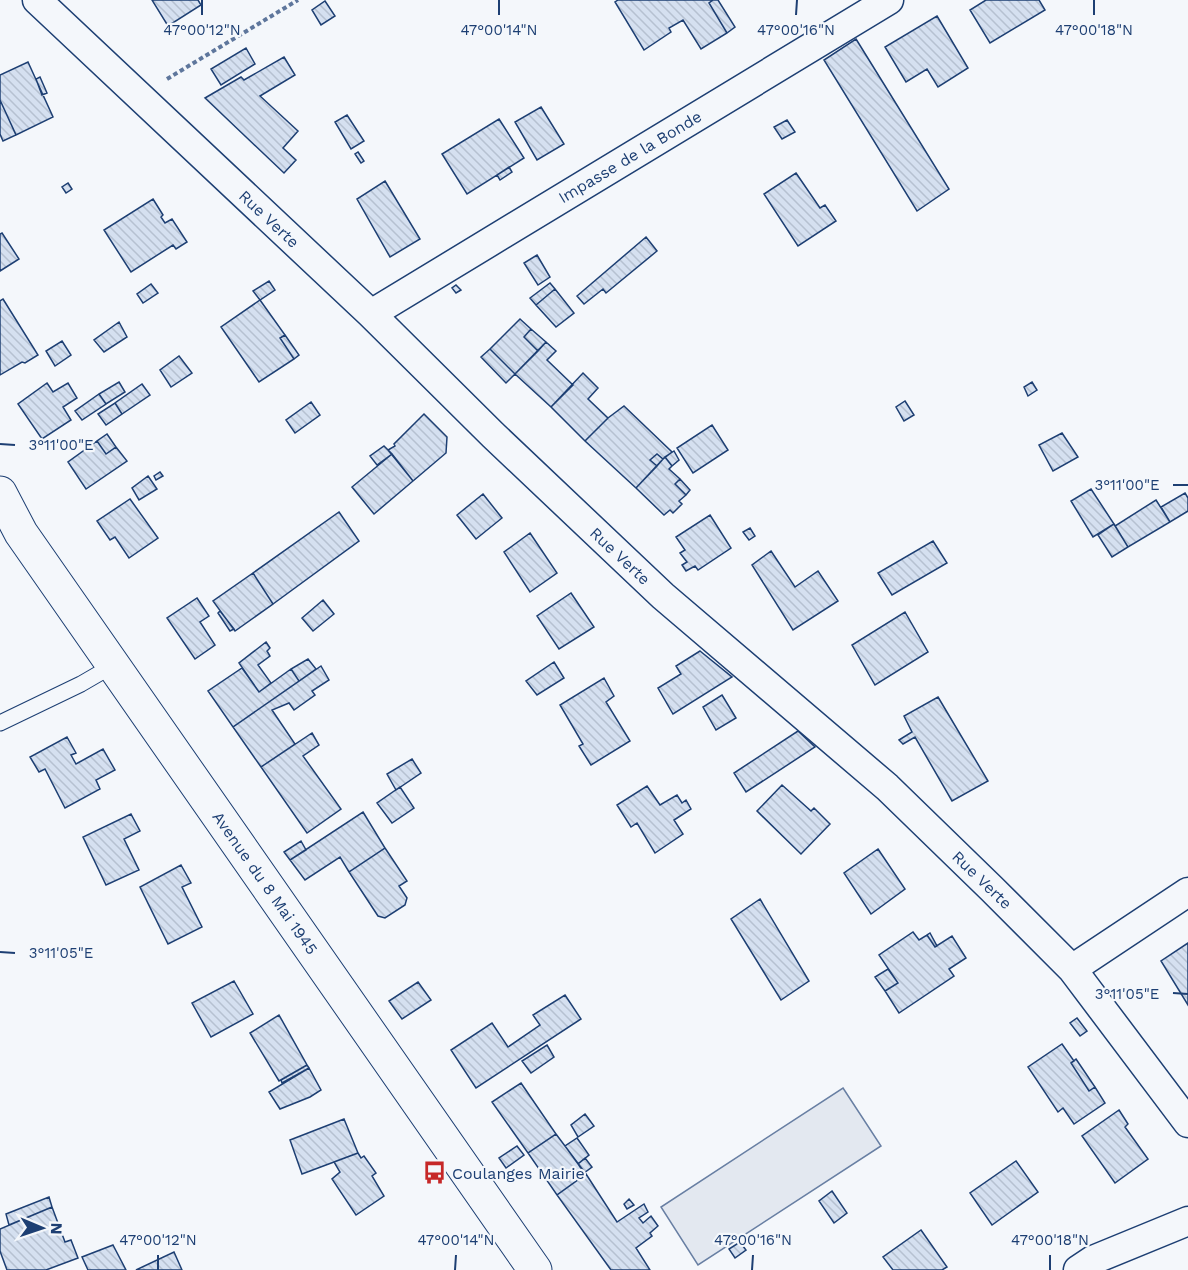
<svg xmlns="http://www.w3.org/2000/svg" width="1188" height="1270" viewBox="0 0 1188 1270" font-family="'Work Sans',sans-serif">
  <defs>
    <pattern id="building-back-hatch" width="6" height="6" patternUnits="userSpaceOnUse" patternTransform="scale(1.5)"><rect width="6" height="6" fill="#d5e0f0"/><path d="M-1 5l2 2M0 0l6 6M5-1l2 2" fill="none" stroke="#b6c1d1"/></pattern>
  </defs>
  <rect width="100%" height="100%" fill="#f4f7fb"/>
  <!-- parking -->
  <path fill="#e3e8f0" stroke="#687fa3" stroke-width="1.5" d="M 843,1088 L 881,1146 L 698,1265 L 661,1207 Z"/>
  <!-- building -->
  <path fill="url(#building-back-hatch)" stroke="#1d3f73" stroke-width="1.5" d="M 152,0 L 198,0 L 201,5 L 168,26 Z
    M 618,0 L 713,0 L 709,3 L 727,33 L 701,49 L 683,20 L 669,28 L 671,32 L 644,50 L 615,2 Z
    M 718,0 L 735,27 L 727,33 L 709,3 L 713,0 Z
    M 986,0 L 1039,0 L 1045,10 L 990,43 L 970,10 Z
    M 325,1 L 335,16 L 321,25 L 312,10 Z
    M 937,16 L 968,68 L 938,87 L 927,69 L 906,82 L 885,47 Z
    M 856,39 L 949,189 L 917,211 L 824,60 Z
    M 246,48 L 255,64 L 221,85 L 211,69 Z
    M 284,57 L 295,75 L 260,96 L 298,131 L 283,148 L 296,160 L 284,173 L 205,98 L 241,77 L 244,80 Z
    M 28,62 L 53,117 L 16,135 L 0,100 L 0,75 Z
    M 40,77 L 47,93 L 42,95 L 36,79 Z
    M 0,100 L 16,135 L 3,141 L 0,134 Z
    M 541,107 L 564,144 L 537,160 L 515,122 Z
    M 347,115 L 364,141 L 351,149 L 335,122 Z
    M 499,119 L 524,158 L 467,194 L 442,154 Z
    M 787,120 L 795,132 L 782,139 L 774,127 Z
    M 358,152 L 364,161 L 361,163 L 355,154 Z
    M 509,167 L 512,172 L 500,180 L 497,175 Z
    M 796,173 L 820,208 L 825,205 L 836,221 L 798,246 L 764,194 Z
    M 385,181 L 420,239 L 390,257 L 357,199 Z
    M 68,183 L 72,189 L 66,193 L 62,187 Z
    M 153,199 L 163,215 L 161,217 L 165,223 L 172,219 L 187,242 L 176,249 L 173,245 L 131,272 L 104,230 Z
    M 2,233 L 19,259 L 0,271 L 0,234 Z
    M 646,237 L 657,251 L 606,293 L 603,289 L 584,304 L 577,296 Z
    M 537,255 L 550,277 L 538,285 L 524,263 Z
    M 269,281 L 275,290 L 260,300 L 253,291 Z
    M 550,283 L 555,289 L 536,305 L 530,298 Z
    M 151,284 L 158,293 L 143,303 L 137,294 Z
    M 456,285 L 461,290 L 456,293 L 452,288 Z
    M 555,289 L 574,313 L 556,327 L 536,305 Z
    M 3,299 L 38,355 L 25,363 L 22,362 L 0,375 L 0,301 Z
    M 260,300 L 285,335 L 280,338 L 294,359 L 259,382 L 221,327 Z
    M 520,319 L 531,329 L 524,337 L 538,351 L 515,374 L 490,349 Z
    M 119,322 L 127,337 L 104,352 L 94,340 Z
    M 531,329 L 546,342 L 538,351 L 524,337 Z
    M 285,335 L 299,355 L 294,359 L 280,338 Z
    M 62,341 L 71,355 L 55,366 L 46,351 Z
    M 546,342 L 556,351 L 547,360 L 573,385 L 551,407 L 515,374 Z
    M 490,349 L 515,374 L 506,383 L 481,357 Z
    M 179,356 L 192,373 L 171,387 L 160,370 Z
    M 583,373 L 598,388 L 588,399 L 608,418 L 585,441 L 551,407 Z
    M 119,382 L 125,392 L 106,404 L 99,394 Z
    M 1032,382 L 1037,390 L 1028,396 L 1024,387 Z
    M 47,383 L 53,392 L 68,383 L 77,398 L 63,407 L 71,420 L 42,439 L 18,404 Z
    M 142,384 L 150,395 L 122,414 L 115,403 Z
    M 99,394 L 106,404 L 82,420 L 75,411 Z
    M 905,401 L 914,415 L 904,421 L 896,407 Z
    M 311,402 L 320,415 L 295,433 L 286,420 Z
    M 115,403 L 122,414 L 106,425 L 98,414 Z
    M 624,406 L 672,452 L 663,459 L 657,454 L 650,460 L 657,466 L 636,488 L 585,441 L 608,418 Z
    M 424,414 L 447,437 L 446,453 L 413,481 L 388,450 L 395,446 L 394,444 Z
    M 712,425 L 728,450 L 693,473 L 677,448 Z
    M 1062,433 L 1078,457 L 1053,471 L 1039,445 Z
    M 107,434 L 116,447 L 106,454 L 97,441 Z
    M 97,441 L 106,454 L 116,447 L 127,461 L 86,489 L 68,462 Z
    M 384,446 L 392,454 L 377,465 L 370,456 Z
    M 674,451 L 679,460 L 672,466 L 665,457 Z
    M 392,454 L 413,481 L 374,514 L 352,487 Z
    M 657,454 L 663,459 L 657,466 L 650,460 Z
    M 665,457 L 672,466 L 669,469 L 680,479 L 675,484 L 686,495 L 679,501 L 682,504 L 673,513 L 670,510 L 664,515 L 636,488 Z
    M 160,472 L 163,476 L 156,480 L 154,476 Z
    M 148,476 L 157,489 L 139,500 L 132,488 Z
    M 680,479 L 690,490 L 686,495 L 675,484 Z
    M 1091,489 L 1114,524 L 1093,537 L 1071,501 Z
    M 1185,493 L 1188,498 L 1188,511 L 1170,522 L 1161,507 Z
    M 483,494 L 502,518 L 476,539 L 457,515 Z
    M 130,499 L 158,538 L 129,558 L 115,537 L 110,540 L 97,521 Z
    M 1156,500 L 1170,522 L 1128,547 L 1115,526 Z
    M 339,512 L 359,541 L 273,604 L 253,573 Z
    M 710,515 L 731,548 L 698,570 L 695,566 L 686,571 L 682,565 L 687,562 L 680,553 L 685,550 L 676,537 Z
    M 1114,524 L 1128,547 L 1112,557 L 1098,535 Z
    M 750,528 L 755,536 L 749,540 L 743,532 Z
    M 530,533 L 557,573 L 530,592 L 504,552 Z
    M 933,541 L 947,563 L 892,595 L 878,573 Z
    M 771,551 L 795,587 L 818,571 L 838,601 L 793,630 L 752,565 Z
    M 253,573 L 273,604 L 235,631 L 213,601 Z
    M 571,593 L 594,627 L 559,649 L 537,616 Z
    M 197,598 L 209,616 L 200,622 L 215,645 L 195,659 L 167,618 Z
    M 323,600 L 334,614 L 313,631 L 302,618 Z
    M 220,611 L 234,629 L 230,631 L 218,613 Z
    M 905,612 L 928,652 L 875,685 L 852,645 Z
    M 266,642 L 270,648 L 267,651 L 270,656 L 258,665 L 271,683 L 259,692 L 239,663 Z
    M 700,651 L 732,677 L 673,714 L 658,688 L 681,674 L 676,666 Z
    M 308,659 L 316,669 L 299,681 L 291,669 Z
    M 554,662 L 564,678 L 537,695 L 526,681 Z
    M 321,666 L 329,680 L 312,691 L 315,695 L 294,710 L 289,703 L 272,710 L 295,744 L 261,767 L 233,727 Z
    M 242,668 L 259,692 L 291,669 L 299,681 L 233,727 L 208,691 Z
    M 604,678 L 614,696 L 606,702 L 630,741 L 591,765 L 579,746 L 583,744 L 560,705 Z
    M 722,695 L 736,718 L 716,730 L 703,707 Z
    M 938,697 L 988,781 L 952,801 L 915,737 L 903,744 L 899,740 L 912,732 L 904,716 Z
    M 798,731 L 815,747 L 746,792 L 734,773 Z
    M 312,733 L 319,745 L 303,756 L 341,809 L 307,833 L 261,767 Z
    M 67,737 L 76,753 L 71,755 L 76,764 L 103,749 L 115,770 L 96,780 L 100,789 L 65,808 L 45,769 L 39,772 L 30,757 Z
    M 412,759 L 421,773 L 396,790 L 387,774 Z
    M 782,785 L 811,811 L 814,808 L 830,824 L 801,854 L 757,811 Z
    M 647,786 L 660,805 L 677,795 L 682,803 L 686,800 L 691,809 L 674,820 L 683,834 L 655,853 L 637,823 L 631,827 L 617,805 Z
    M 400,787 L 414,808 L 392,823 L 377,803 Z
    M 363,812 L 385,848 L 349,872 L 340,857 L 305,880 L 290,860 Z
    M 131,814 L 140,831 L 124,839 L 139,870 L 106,885 L 83,837 Z
    M 301,841 L 306,850 L 290,860 L 284,852 Z
    M 385,848 L 407,881 L 399,886 L 407,898 L 405,905 L 385,918 L 378,916 L 349,872 Z
    M 878,849 L 905,889 L 871,914 L 844,873 Z
    M 181,865 L 191,883 L 182,887 L 202,927 L 168,944 L 140,887 Z
    M 760,899 L 809,981 L 781,1000 L 731,919 Z
    M 913,932 L 919,940 L 927,935 L 935,947 L 952,936 L 966,958 L 949,969 L 954,976 L 899,1013 L 885,991 L 898,983 L 879,955 Z
    M 930,933 L 937,946 L 935,947 L 927,935 Z
    M 1188,943 L 1188,1005 L 1161,961 Z
    M 888,969 L 898,983 L 885,991 L 875,977 Z
    M 234,981 L 253,1014 L 211,1037 L 192,1003 Z
    M 418,982 L 431,1000 L 402,1019 L 389,1001 Z
    M 565,995 L 581,1019 L 476,1088 L 451,1050 L 492,1023 L 508,1047 L 540,1025 L 533,1015 Z
    M 279,1015 L 307,1065 L 279,1081 L 250,1033 Z
    M 1077,1018 L 1087,1031 L 1080,1036 L 1070,1023 Z
    M 1062,1044 L 1074,1061 L 1071,1063 L 1089,1091 L 1095,1087 L 1105,1103 L 1074,1124 L 1063,1108 L 1058,1112 L 1028,1067 Z
    M 547,1045 L 554,1057 L 531,1073 L 522,1061 Z
    M 1076,1059 L 1095,1087 L 1089,1091 L 1071,1063 Z
    M 307,1065 L 309,1068 L 282,1083 L 281,1080 Z
    M 309,1068 L 321,1090 L 310,1097 L 280,1109 L 269,1092 Z
    M 521,1083 L 556,1134 L 528,1153 L 492,1102 Z
    M 1119,1110 L 1128,1124 L 1125,1127 L 1148,1159 L 1115,1183 L 1082,1136 Z
    M 585,1114 L 594,1126 L 578,1137 L 571,1125 Z
    M 344,1119 L 358,1153 L 302,1174 L 290,1140 Z
    M 556,1134 L 586,1174 L 557,1195 L 528,1153 Z
    M 577,1138 L 589,1155 L 578,1164 L 565,1146 Z
    M 517,1146 L 524,1155 L 506,1168 L 499,1158 Z
    M 358,1153 L 361,1158 L 364,1156 L 376,1173 L 372,1176 L 384,1196 L 356,1215 L 332,1179 L 340,1172 L 334,1162 Z
    M 585,1158 L 592,1167 L 584,1173 L 578,1164 Z
    M 1016,1161 L 1038,1192 L 992,1225 L 970,1193 Z
    M 586,1174 L 617,1222 L 644,1204 L 648,1212 L 639,1218 L 643,1223 L 651,1216 L 658,1226 L 650,1233 L 652,1236 L 636,1248 L 650,1270 L 611,1270 L 557,1195 Z
    M 832,1191 L 847,1213 L 834,1223 L 819,1201 Z
    M 49,1197 L 52,1207 L 9,1225 L 6,1214 Z
    M 629,1199 L 634,1205 L 627,1209 L 624,1204 Z
    M 52,1207 L 65,1242 L 71,1240 L 78,1258 L 46,1270 L 7,1270 L 0,1251 L 0,1229 Z
    M 921,1230 L 947,1267 L 942,1270 L 893,1270 L 883,1257 Z
    M 740,1242 L 746,1250 L 735,1258 L 729,1249 Z
    M 113,1245 L 126,1270 L 88,1270 L 82,1257 Z
    M 174,1252 L 182,1270 L 136,1270 Z"/>
  <g fill="none" stroke-linecap="round" stroke-linejoin="round">
    <defs>
      <path id="lane" d="M 0,723 L 81,684 L 112,666"/>
      <path id="street" d="M 37,0 L 371,314 L 493,435 L 663,596 L 887,787 L 992,889 L 1072,969 L 1188,1123
        M 371,314 L 889,0
        M 1072,969 L 1188,892
        M 1078,1270 L 1093,1260 L 1188,1221"/>
      <path id="primary" d="M 0,493 L 21,533 L 535,1270"/>
    </defs>
    <!-- lane casing -->
    <use href="#lane" stroke="#1d3f73" stroke-width="17"/>
    <!-- street casing -->
    <use href="#street" stroke="#1d3f73" stroke-width="31"/>
    <!-- primary casing -->
    <use href="#primary" stroke="#1d3f73" stroke-width="35"/>
    <!-- path -->
    <path stroke="#5e769c" stroke-width="4" stroke-dasharray="4.5 3" stroke-linecap="butt" d="M 167,79 L 298,0"/>
    <!-- lane -->
    <use href="#lane" stroke="#f4f7fb" stroke-width="15"/>
    <!-- street -->
    <use href="#street" stroke="#f4f7fb" stroke-width="28"/>
    <!-- primary -->
    <use href="#primary" stroke="#f4f7fb" stroke-width="33"/>
  </g>
  <!-- ticks -->
  <path fill="none" stroke="#1d3f73" stroke-width="2" d="M 202,15 L 202,0M 499,15 L 499,0M 796,15 L 797,0M 1094,15 L 1094,0M 0,444 L 15,445M 1173,485 L 1188,485M 0,952 L 15,953M 1173,993 L 1188,994M 158,1270 L 158,1255M 455,1270 L 456,1255M 752,1270 L 753,1255M 1050,1270 L 1050,1255"/>
  <!-- icons -->
  <defs>
    <symbol id="bus-bare" viewBox="-9 -9 18 18"><path d="M-5-6H5V4H4V6H2V4H-2V6H-4V4H-5ZM-3.5-4V0h7V-4ZM-3.5 1.2v1.5H-2V1.2ZM2 1.2v1.5H3.5V1.2Z" fill="#c62828" stroke="#f4f7fb" stroke-width="2.5" paint-order="stroke"/></symbol>
  </defs>
  <g fill-rule="evenodd">
    <use href="#bus-bare" x="418" y="1156" width="33" height="33"/>
  </g>
  <g text-anchor="middle" dominant-baseline="central" stroke-width="4.5" stroke-linejoin="round" paint-order="stroke">
    <!-- street labels -->
    <g font-size="16" fill="#1d3f73" stroke="#f4f7fb">
      <text transform="translate(630 157) rotate(-31)">Impasse de la Bonde</text>
      <text transform="translate(269 219) rotate(43)">Rue Verte</text>
      <text transform="translate(620 556) rotate(43)">Rue Verte</text>
      <text transform="translate(982 880) rotate(44)">Rue Verte</text>
      <text transform="translate(265 883) rotate(55)">Avenue du 8 Mai 1945</text>
    </g>
    <!-- poi labels -->
    <g font-size="16" fill="#1d3f73" stroke="#f4f7fb" text-anchor="start">
      <text x="452" y="1173">Coulanges Mairie</text>
    </g>
  </g>
  <g font-size="15" text-anchor="middle" fill="#1d3f73" stroke="#f4f7fb" stroke-width="4.5" stroke-linejoin="round" paint-order="stroke">
    <text x="202" y="35">47°00'12"N</text>
    <text x="499" y="35">47°00'14"N</text>
    <text x="796" y="35">47°00'16"N</text>
    <text x="1094" y="35">47°00'18"N</text>
    <text x="61" y="450">3°11'00"E</text>
    <text x="1127" y="490">3°11'00"E</text>
    <text x="61" y="958">3°11'05"E</text>
    <text x="1127" y="999">3°11'05"E</text>
    <text x="158" y="1245">47°00'12"N</text>
    <text x="456" y="1245">47°00'14"N</text>
    <text x="753" y="1245">47°00'16"N</text>
    <text x="1050" y="1245">47°00'18"N</text>
  </g>
  <!-- north arrow -->
  <g transform="translate(42 1228) rotate(92)" stroke="#f4f7fb" stroke-width="4.5" paint-order="stroke">
  <path d="M0-4.5L10 22L0 15L-10 22Z" fill="#1d3f73"/>
  <text y="-9" font-size="16" font-weight="bold" text-anchor="middle" fill="#1d3f73">N</text>
  </g>
</svg>
